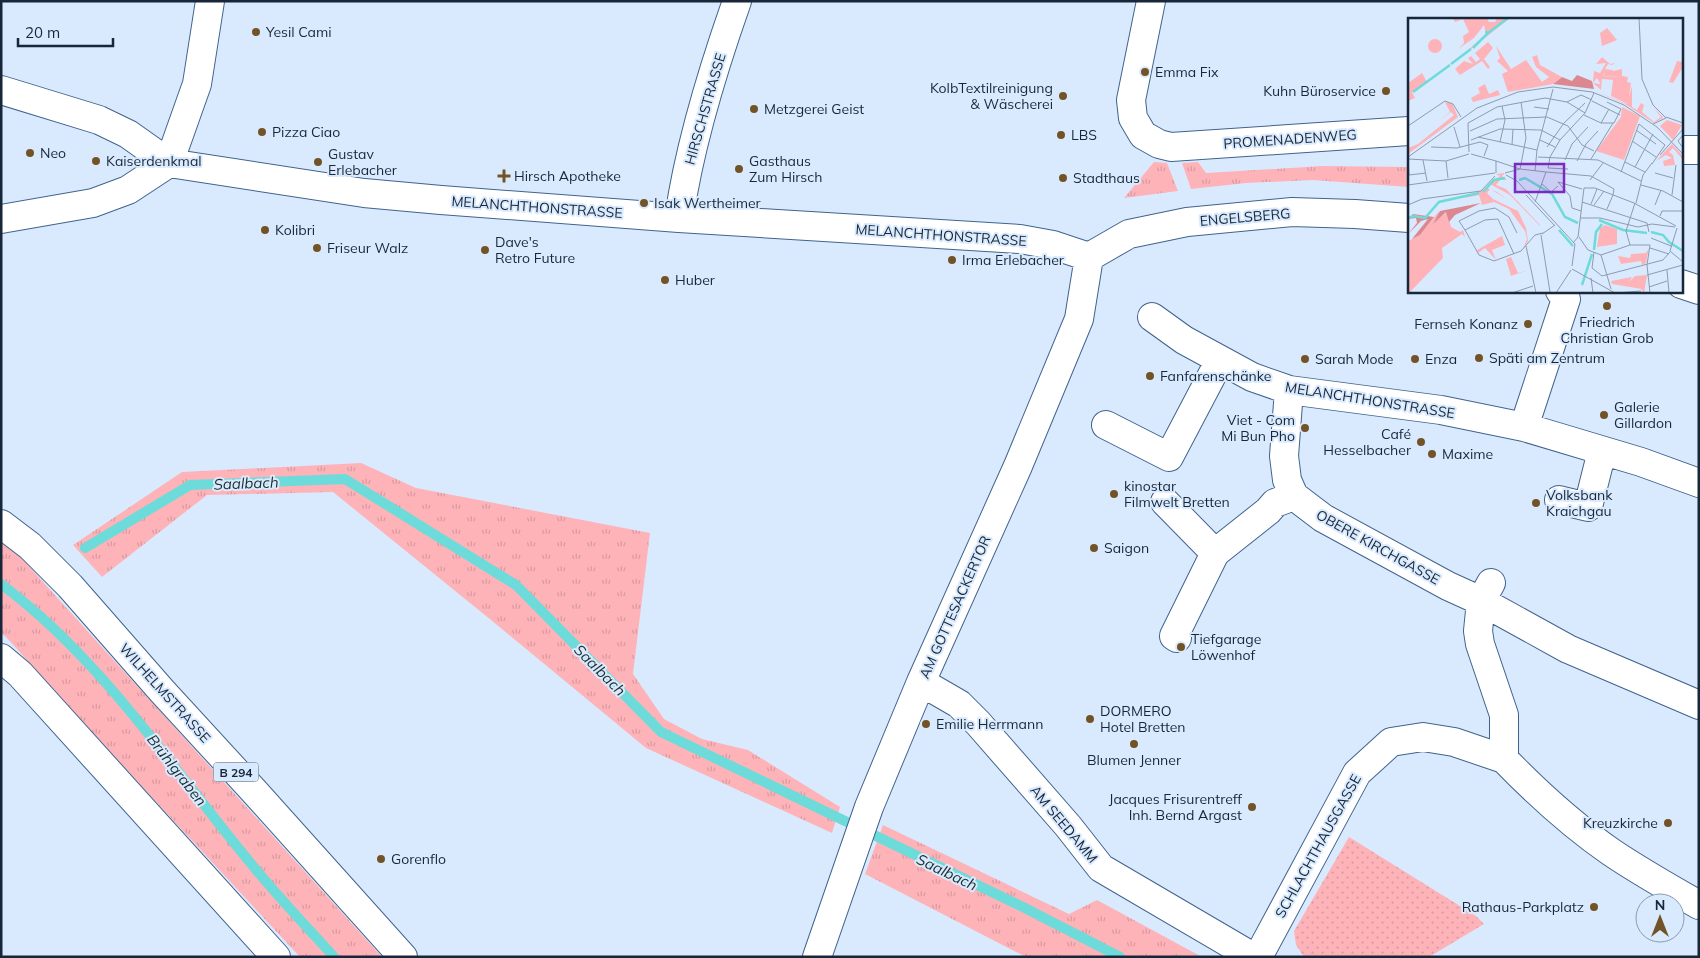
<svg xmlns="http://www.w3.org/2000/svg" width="1700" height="958" viewBox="0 0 1700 958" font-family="Mulish,sans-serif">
  <defs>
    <pattern id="grass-tufts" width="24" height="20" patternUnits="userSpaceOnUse" patternTransform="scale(1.25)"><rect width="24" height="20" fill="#feb3b9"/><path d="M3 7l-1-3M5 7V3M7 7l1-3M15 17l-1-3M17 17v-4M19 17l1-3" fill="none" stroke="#d99aa0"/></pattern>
    <pattern id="park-dots" width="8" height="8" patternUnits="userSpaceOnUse" patternTransform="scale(1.25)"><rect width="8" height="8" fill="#feb3b9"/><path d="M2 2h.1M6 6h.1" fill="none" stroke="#d99aa0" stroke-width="1.8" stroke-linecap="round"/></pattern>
  </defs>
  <rect width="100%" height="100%" fill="#daeafe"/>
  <!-- grass -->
  <path fill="url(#grass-tufts)" d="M 1154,162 L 1167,163 L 1178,191 L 1124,198 Z
    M 1198,162 L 1206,173 L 1323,166 L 1409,167 L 1409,187 L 1313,180 L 1246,183 L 1191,189 L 1182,163 Z
    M 361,463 L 416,488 L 650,533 L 633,674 L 664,719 L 702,739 L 748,750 L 840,807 L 832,833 L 646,748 L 491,620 L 333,492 L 207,495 L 102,577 L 73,545 L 182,472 Z
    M 1,537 L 7,542 L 382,957 L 300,957 L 146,791 L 6,637 L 1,633 Z
    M 883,825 L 1069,914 L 1097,900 L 1202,957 L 1026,957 L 865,874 Z"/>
  <!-- park -->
  <path fill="url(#park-dots)" d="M 1349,837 L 1476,916 L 1484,924 L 1429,957 L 1304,957 L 1296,945 L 1294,931 Z"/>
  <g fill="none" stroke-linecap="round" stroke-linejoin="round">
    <!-- stream -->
    <path stroke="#6ddbd9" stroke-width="10" d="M 85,548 L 190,485 L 345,479 L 516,585 L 661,732 L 1023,907 L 1120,957
      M 1,584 C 103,660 173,770 253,866 C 278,897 307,927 334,957"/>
    <defs>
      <path id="street" d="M 1151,1 L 1131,100 L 1133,118 L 1143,135 L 1159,144 L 1171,147 L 1409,131
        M 1,90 L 99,120 L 128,134 L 169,163 L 364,193 L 441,200 L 679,218 L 1020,239 L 1053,245 L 1089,257
        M 1681,150 L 1699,150
        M 169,163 L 197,84 L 210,1
        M 679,218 C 689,147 713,69 737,1
        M 1,219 L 93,203 L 128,190 L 169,163
        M 1089,257 L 1129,234 L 1187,222 L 1292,212 L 1355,214 L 1409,218
        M 1681,284 L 1699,290
        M 1152,317 L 1184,340 L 1252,377 L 1289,390 L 1441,410 L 1524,427 L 1641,462 L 1699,483
        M 1289,390 L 1284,456 L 1287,480 L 1294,496 L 1323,518 L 1448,586 L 1481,601 L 1568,649 L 1699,705
        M 1106,425 L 1169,457 L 1220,360
        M 1524,427 L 1566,299 L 1560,291
        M 1559,500 L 1588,507 L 1602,451
        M 1165,502 L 1215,553
        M 1491,583 L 1481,601 L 1478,631 L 1480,644 L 1504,715 L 1504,759 C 1537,793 1572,825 1611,852 C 1639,871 1669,888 1699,905
        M 1177,638 L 1174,636 L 1215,553 L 1268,511 L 1275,503 L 1294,496
        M 921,682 L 959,704 L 978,723 L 1068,826 L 1101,868 L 1253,957
        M 817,957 L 869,807 L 921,682 L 1018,466 L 1079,319 L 1089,257
        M 1258,957 L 1357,773 L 1391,742 L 1423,737 L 1454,742 L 1504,759"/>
      <path id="primary" d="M 1,524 L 30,546 L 70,586 L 162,691 L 253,790 L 403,957
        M 1,658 L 20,674 L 276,957"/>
    </defs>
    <!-- street casing -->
    <use href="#street" stroke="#40638d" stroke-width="30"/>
    <!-- primary casing -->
    <use href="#primary" stroke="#40638d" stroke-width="30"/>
    <!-- street -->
    <use href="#street" stroke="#fff" stroke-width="28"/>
    <!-- primary -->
    <use href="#primary" stroke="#fff" stroke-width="28"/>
  </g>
  <!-- markers -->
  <g fill="#725328" stroke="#daeafe" stroke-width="2">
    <circle cx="256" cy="32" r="5"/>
    <circle cx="1145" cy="72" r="5"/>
    <circle cx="1386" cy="91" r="5"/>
    <circle cx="1063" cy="96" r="5"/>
    <circle cx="754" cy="109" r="5"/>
    <circle cx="262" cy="132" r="5"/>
    <circle cx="1061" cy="135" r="5"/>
    <circle cx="30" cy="153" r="5"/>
    <circle cx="96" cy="161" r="5"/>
    <circle cx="318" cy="162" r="5"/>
    <circle cx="739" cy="169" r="5"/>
    <path d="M501.5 168.5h5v5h5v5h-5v5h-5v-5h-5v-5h5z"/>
    <circle cx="1063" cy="178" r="5"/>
    <circle cx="644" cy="203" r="5"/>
    <circle cx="265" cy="230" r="5"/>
    <circle cx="317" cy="248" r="5"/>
    <circle cx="485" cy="250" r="5"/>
    <circle cx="952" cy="260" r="5"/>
    <circle cx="665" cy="280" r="5"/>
    <circle cx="1607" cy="306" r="5"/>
    <circle cx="1528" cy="324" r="5"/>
    <circle cx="1479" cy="358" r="5"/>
    <circle cx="1305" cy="359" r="5"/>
    <circle cx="1415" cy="359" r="5"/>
    <circle cx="1150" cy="376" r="5"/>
    <circle cx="1604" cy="415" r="5"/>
    <circle cx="1305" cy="428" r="5"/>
    <circle cx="1421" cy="442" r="5"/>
    <circle cx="1432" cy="454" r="5"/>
    <circle cx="1114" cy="494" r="5"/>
    <circle cx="1536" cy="503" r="5"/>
    <circle cx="1094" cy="548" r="5"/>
    <circle cx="1181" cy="647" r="5"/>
    <circle cx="1090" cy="719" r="5"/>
    <circle cx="926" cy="724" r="5"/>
    <circle cx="1134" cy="744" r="5"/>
    <circle cx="1252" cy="807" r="5"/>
    <circle cx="1668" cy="823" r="5"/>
    <circle cx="381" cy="859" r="5"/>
    <circle cx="1594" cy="907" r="5"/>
  </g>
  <g text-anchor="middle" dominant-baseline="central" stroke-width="4" stroke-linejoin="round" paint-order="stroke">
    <!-- shield labels -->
    <rect fill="#daeafe" stroke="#526274" stroke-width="1" x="213.5" y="762.5" width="45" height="19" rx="4"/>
    <g font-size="12" font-weight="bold" fill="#172739">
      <text x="236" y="772">B 294</text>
    </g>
    <!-- poi labels -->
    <g font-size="14" fill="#172739" stroke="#daeafe" text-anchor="start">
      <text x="266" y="32">Yesil Cami</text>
      <text x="1155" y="72">Emma Fix</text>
      <text x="1053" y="88" text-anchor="end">KolbTextilreinigung<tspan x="1053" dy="16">&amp; Wäscherei</tspan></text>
      <text x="1376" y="91" text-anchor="end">Kuhn Büroservice</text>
      <text x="764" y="109">Metzgerei Geist</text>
      <text x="272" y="132">Pizza Ciao</text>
      <text x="1071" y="135">LBS</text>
      <text x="40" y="153">Neo</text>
      <text x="328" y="154">Gustav<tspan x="328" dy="16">Erlebacher</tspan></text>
      <text x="106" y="161">Kaiserdenkmal</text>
      <text x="749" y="161">Gasthaus<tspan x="749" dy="16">Zum Hirsch</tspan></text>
      <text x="514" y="176">Hirsch Apotheke</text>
      <text x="1073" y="178">Stadthaus</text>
      <text x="654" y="203">Isak Wertheimer</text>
      <text x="275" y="230">Kolibri</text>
      <text x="495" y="242">Dave's<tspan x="495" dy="16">Retro Future</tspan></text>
      <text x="327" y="248">Friseur Walz</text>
      <text x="962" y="260">Irma Erlebacher</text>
      <text x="675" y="280">Huber</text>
      <text x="1607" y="322" text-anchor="middle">Friedrich<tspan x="1607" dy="16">Christian Grob</tspan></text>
      <text x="1518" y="324" text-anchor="end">Fernseh Konanz</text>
      <text x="1489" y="358">Späti am Zentrum</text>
      <text x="1315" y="359">Sarah Mode</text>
      <text x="1425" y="359">Enza</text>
      <text x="1160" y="376">Fanfarenschänke</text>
      <text x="1614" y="407">Galerie<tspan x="1614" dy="16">Gillardon</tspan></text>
      <text x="1295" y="420" text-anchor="end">Viet - Com<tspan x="1295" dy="16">Mi Bun Pho</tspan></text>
      <text x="1411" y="434" text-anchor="end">Café<tspan x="1411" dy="16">Hesselbacher</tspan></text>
      <text x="1442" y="454">Maxime</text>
      <text x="1124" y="486">kinostar<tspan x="1124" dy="16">Filmwelt Bretten</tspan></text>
      <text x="1546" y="495">Volksbank<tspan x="1546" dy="16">Kraichgau</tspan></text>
      <text x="1104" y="548">Saigon</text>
      <text x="1191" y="639">Tiefgarage<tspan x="1191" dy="16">Löwenhof</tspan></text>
      <text x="1100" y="711">DORMERO<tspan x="1100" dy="16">Hotel Bretten</tspan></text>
      <text x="936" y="724">Emilie Herrmann</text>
      <text x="1134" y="760" text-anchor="middle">Blumen Jenner</text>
      <text x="1242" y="799" text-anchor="end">Jacques Frisurentreff<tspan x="1242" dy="16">Inh. Bernd Argast</tspan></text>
      <text x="1658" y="823" text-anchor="end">Kreuzkirche</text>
      <text x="391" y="859">Gorenflo</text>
      <text x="1584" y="907" text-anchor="end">Rathaus-Parkplatz</text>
    </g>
    <!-- street labels -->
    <g font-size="14" fill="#172739" stroke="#daeafe">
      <text transform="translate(705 109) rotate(-74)">HIRSCHSTRASSE</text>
      <text transform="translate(1290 139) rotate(-4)">PROMENADENWEG</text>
      <text transform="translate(537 207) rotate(4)">MELANCHTHONSTRASSE</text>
      <text transform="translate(1245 217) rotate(-5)">ENGELSBERG</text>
      <text transform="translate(941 235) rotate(4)">MELANCHTHONSTRASSE</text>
      <text transform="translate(1370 400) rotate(9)">MELANCHTHONSTRASSE</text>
      <text transform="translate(1378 547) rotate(29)">OBERE KIRCHGASSE</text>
      <text transform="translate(955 607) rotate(-66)">AM GOTTESACKERTOR</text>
      <text transform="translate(165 693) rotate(48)">WILHELMSTRASSE</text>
      <text transform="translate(1064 824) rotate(50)">AM SEEDAMM</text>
      <text transform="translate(1318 846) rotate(-61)">SCHLACHTHAUSGASSE</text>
    </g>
    <!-- water labels -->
    <g font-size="15" font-style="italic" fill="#1b2f2f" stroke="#daeafe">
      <text transform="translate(246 483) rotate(-2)">Saalbach</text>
      <text transform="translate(600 670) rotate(45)">Saalbach</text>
      <text transform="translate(177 770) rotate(52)">Brühlgraben</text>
      <text transform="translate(947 872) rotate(26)">Saalbach</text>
    </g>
  </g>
  <!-- overview -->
  <g transform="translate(1408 18)">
    <rect width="275" height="275" fill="#daeafe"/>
    <path d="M 45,0 L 79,0 L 81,4 L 87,4 L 89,0 L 102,0 L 43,47 L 78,16 L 76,7 L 66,20 L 50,31 L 56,25 L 55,18 L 61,14 L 55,1 L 47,4 ZM 199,10 L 209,22 L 194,28 L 192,15 ZM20 28a7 7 0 1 1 14 0a7 7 0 1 1-14 0ZM 80,24 L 85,30 L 76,41 L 82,49 L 80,51 L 74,43 L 52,57 L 47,51 L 56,43 L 65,46 L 60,40 L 63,38 L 68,44 L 72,41 L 67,35 ZM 194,39 L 202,46 L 207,45 L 204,47 L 200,46 L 197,51 L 204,52 L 211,59 L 196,58 L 197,54 L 192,65 L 189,60 L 185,65 L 186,53 L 192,55 L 198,45 L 188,46 ZM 269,43 L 275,44 L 275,49 L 265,65 L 261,64 ZM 224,68 L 224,89 L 229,92 L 233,85 L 236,87 L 234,94 L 246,104 L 253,99 L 245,89 L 254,98 L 255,100 L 246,105 L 217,86 L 187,73 L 219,86 ZM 37,84 L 44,85 L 50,99 L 0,136 L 0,130 L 10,126 L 46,97 L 43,94 L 29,104 L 42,94 ZM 259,102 L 274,107 L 265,122 L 252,108 ZM 264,126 L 275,138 L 275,142 L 265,130 L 261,134 L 265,137 L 267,147 L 256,148 L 255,143 L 264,140 L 258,137 L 248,143 ZM 97,155 L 94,158 L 99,162 L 92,162 L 88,167 L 98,171 L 132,207 L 132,208 L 102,177 L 82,166 L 92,158 L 88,156 ZM 79,170 L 89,174 L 99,181 L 82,171 L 79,175 L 85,181 L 110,193 L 118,210 L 120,223 L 115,231 L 119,221 L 117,213 L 101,191 L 86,184 L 74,187 L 71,177 L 56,180 ZM 31,193 L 30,201 L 39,194 L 43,209 L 52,214 L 55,212 L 57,219 L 54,216 L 34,230 L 35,240 L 1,275 L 0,223 L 12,217 ZM 94,218 L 97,227 L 84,232 L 88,242 L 77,230 L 70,235 L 69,232 ZM 241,230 L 238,245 L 234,247 L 233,243 L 213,246 L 210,238 L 222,240 L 223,236 L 238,235 ZM 103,239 L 110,255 L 123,251 L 103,258 L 98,241 ZM 239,257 L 236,275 L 233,271 L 204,269 L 234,271 L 204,266 L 203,263 L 224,259 L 221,264 L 227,258 Z" fill="#feb3b9"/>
    <path d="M 169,57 L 184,63 L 186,71 L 145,66 L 154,59 L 164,63 ZM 73,185 L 47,197 L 41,204 L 38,194 L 25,206 L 32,193 ZM 5,196 L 26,199 L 12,217 L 4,221 L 20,201 L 13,203 L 0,216 L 9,205 L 8,200 L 0,201 Z" fill="#db8890"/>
    <path d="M 214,89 L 232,98 L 216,142 L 188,133 L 213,99 Z" fill="#feb3b9"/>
    <path d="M 88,28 L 103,51 L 118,42 L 134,64 L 141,59 L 128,49 L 124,39 L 129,37 L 132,47 L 154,59 L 145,66 L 100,74 L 94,56 L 100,53 L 89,43 L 92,40 ZM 214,51 L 214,58 L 220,59 L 219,64 L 223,65 L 220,86 L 203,78 L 205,62 L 194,61 L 193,72 L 185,65 L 192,66 L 193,58 L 211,59 L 201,54 ZM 77,66 L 81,76 L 90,72 L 92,77 L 65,84 L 63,80 L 72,75 L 70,70 Z" fill="#feb3b9"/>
    <path d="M 14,55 L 19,64 L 4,74 L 7,80 L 0,83 L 0,65 ZM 197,207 L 209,211 L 209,226 L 189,229 L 192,210 Z" fill="#feb3b9"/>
    <path fill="none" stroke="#6ddbd9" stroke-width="2.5" d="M 80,15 L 100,0M 65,30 L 79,16 L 78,13M 43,46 L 63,31M 5,74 L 42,47M 111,162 L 117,160 L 144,176 L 157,199 L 170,205M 75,174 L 86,162 L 97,160M 0,200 L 6,198 L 17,200 L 31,184 L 71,175M 191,202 L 215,212 L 239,215M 151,212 L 165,228M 243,214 L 255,217 L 261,224 L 275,233M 186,232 L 188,214 L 194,206M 174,267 L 184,236"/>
    <path fill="none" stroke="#8c9caf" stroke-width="1" d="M 231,0 L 234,61 L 245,87 L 258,100 L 245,106M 184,83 L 212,97M 159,84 L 173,77 L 184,82M 126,89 L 141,91M 176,97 L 193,105 L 206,105 L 213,91 L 199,84M 258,99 L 275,105M 156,105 L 177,85M 193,105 L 201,91M 0,108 L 37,83 L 45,86 L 53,99M 46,109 L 52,129M 228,112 L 248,126M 62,113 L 89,101 L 139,99 L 160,108 L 174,127 L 186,133M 275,117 L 270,123 L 275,130M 70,119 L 129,132M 63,122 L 92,111 L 133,112 L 152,122M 132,122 L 147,129M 224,123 L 248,139M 92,124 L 97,102 L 94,88M 104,127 L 105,111M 23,129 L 49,130 L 72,124 L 80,127 L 76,138M 139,129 L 156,105M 61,134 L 60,105 L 89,89 L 137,80 L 159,84 L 177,95M 63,136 L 88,143 L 88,155M 252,137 L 275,111M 0,139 L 69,90 L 110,74 L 145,69 L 184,74 L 216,87 L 249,109 L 275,136M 130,139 L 190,142 L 233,163M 0,141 L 38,143 L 61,136M 183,141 L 205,105M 15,142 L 19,163M 157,142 L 164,126 L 180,109M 38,143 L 40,160M 88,143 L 112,151 L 138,154M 169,143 L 178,126 L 190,113M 0,144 L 1,157 L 18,155M 217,144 L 237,154M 227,149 L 245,116M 112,151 L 118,120 L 113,84M 160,151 L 140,150 L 142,139 L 152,122 L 177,95 L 186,75M 127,153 L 129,132 L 145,71M 138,154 L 183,158 L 206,171 L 205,177M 213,154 L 231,106 L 257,127 L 244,146M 97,155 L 112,151M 247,155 L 265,160M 98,157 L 109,163 L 167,226 L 164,248M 182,162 L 195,145M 150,164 L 162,178 L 164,190 L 173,193M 150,164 L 174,171M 134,166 L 143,174 L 150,168M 0,167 L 87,155M 233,167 L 255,173 L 275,184M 118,177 L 147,208M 264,177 L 268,147M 127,184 L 138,154M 174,184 L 239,205 L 241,214M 228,185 L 235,157 L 244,145M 183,186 L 189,171M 0,187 L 14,181 L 73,173 L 87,158M 186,187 L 196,173M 247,187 L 253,172M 199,191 L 205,177M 252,198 L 254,193 L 275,193M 173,200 L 192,200 L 230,209 L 244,206 L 267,209M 269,210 L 262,233 L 275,244M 57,212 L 71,237 L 86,243 L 113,233 L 127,217 L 135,215M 134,216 L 147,207M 133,217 L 142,274M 171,219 L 180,232 L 193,237 L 222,227 L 242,227 L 239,247 L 242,275M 243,220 L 263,228M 165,225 L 170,219 L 176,170 L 187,170 L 226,185 L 268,208M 222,227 L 218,213 L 227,185M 118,228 L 128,275M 242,230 L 261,236M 186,234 L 184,250 L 194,258 L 255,242 L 262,234M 106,236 L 90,201 L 77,202 L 57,212 L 51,203 L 71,193 L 87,190 L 101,199 L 109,215M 193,237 L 203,271M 164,251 L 207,275M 259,252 L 261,275M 239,257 L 275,247M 183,260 L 185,275M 241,269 L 259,263M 104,275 L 125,268M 148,275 L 163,252M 208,275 L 233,273"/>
    <path fill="#7b2cbf" fill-opacity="0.15" stroke="#7b2cbf" stroke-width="2.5" d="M 107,146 L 156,146 L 156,174 L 107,174 Z"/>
    <rect width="275" height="275" fill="none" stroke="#172739" stroke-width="2.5"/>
  </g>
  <!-- border -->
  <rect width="1700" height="958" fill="none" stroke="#172739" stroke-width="5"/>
  <!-- north arrow -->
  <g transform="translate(1660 918)"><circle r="24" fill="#daeafe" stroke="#8c9caf"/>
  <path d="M0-4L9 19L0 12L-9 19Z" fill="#725328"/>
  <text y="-8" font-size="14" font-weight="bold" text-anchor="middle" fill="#172739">N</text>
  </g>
  <!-- scale -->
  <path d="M18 38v8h95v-8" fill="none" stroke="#172739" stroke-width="2.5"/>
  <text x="25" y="38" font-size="15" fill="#172739" stroke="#daeafe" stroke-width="4" paint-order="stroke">20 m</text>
</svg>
